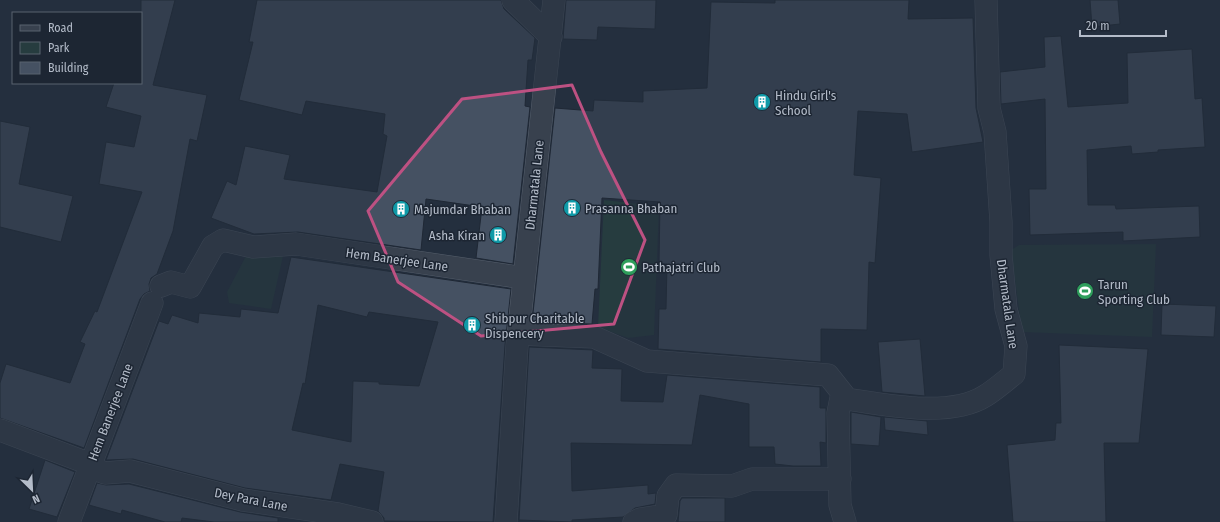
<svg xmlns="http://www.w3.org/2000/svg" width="1220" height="522" viewBox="0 0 1220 522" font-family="'Fira Sans Condensed',sans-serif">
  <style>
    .green { fill: #263c3f }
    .building { fill: #455162; stroke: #1f2835; fill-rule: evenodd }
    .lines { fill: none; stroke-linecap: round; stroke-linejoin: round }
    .street-casing { stroke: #565f6c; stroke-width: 23 }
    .street { stroke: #38414e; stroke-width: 22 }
    .marked { fill: none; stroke: #bd5182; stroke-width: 3; stroke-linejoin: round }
    .labels { text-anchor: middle; stroke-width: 3; stroke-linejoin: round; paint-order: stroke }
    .poi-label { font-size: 13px; fill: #b4bcc9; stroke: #1d2633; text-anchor: start }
    .street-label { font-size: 13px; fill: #b4bcc9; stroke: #1d2633 }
  </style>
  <rect width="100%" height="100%" fill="#242f3e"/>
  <path class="green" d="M604 200 659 206 654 335 628 338 598 327Z
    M1156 244 1152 337 1022 332 1011 250 1019 245Z
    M246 256H283L271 309 229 303 227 292Z"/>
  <path class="building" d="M141 0H175L153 85 207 95 197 141 190 139 173 231 157 274 151 278 149 284 150 291 144 294 140 299 84 448 0 418V383L6 364 70 383 85 344 80 342 95 311 97 312 142 192 99 184 106 142 134 147 141 116 106 107 114 83H141Z
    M257 0H501L504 9 535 38 532 60H528L525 106 530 107 513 264 476 258 482 207 426 199 421 250 298 232 254 234 211 218 227 181 236 185 245 146 290 155 284 179 377 192 387 136 383 134 385 114 306 101 302 115 239 100 253 42H249Z
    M566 0H656L655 29 598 27 597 40 563 39Z
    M775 0H909L908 19 973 18 976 108 983 142 912 152 907 114 858 111 854 175 881 178 875 263 869 262 867 330 821 329V362L658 349 659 309H666L667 264H659L660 202 602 198 598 289H595L592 324 532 322 555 108 593 111 594 100 643 102V91L707 88 711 2 775 3Z
    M1090 0H1118L1120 24 1092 27Z
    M1061 36 1068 107 1128 103 1127 53 1192 49 1195 99 1202 98 1205 147 1158 150V152L1132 154 1131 146 1087 150 1088 205H1115L1116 209 1199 206 1200 237 1123 241V232L1030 235 1029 189H1046L1045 99 1001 104 1000 72 1045 67 1044 37Z
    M0 121 30 127 19 184 73 196 61 242 0 227Z
    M291 257 511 289 505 345 493 522 384 521V518L378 511 384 472 340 464 331 500 245 488 133 459 106 460 159 321 168 324 172 315 198 323 199 313 240 317 241 309 278 313ZM318 305 367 317 369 312 438 322 419 386 379 384V382L353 381 351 442 292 430 303 383 305 384Z
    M1162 304 1216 306 1214 337 1161 335Z
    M920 339 925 396 882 392 878 342Z
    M1059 345 1148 349 1139 443H1104L1106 522H1013L1007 445 1055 440 1056 423H1061Z
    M529 347 593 350 592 368 622 369 621 401 663 402 667 375 820 387V408H826V443L820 442 821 466H793L775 464 774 447H749V404L700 395 692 445 571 443 572 491 648 485V494L656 493 655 504 635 508 623 517 572 520V522L519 520Z
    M851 412 881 417 879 446 851 444Z
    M884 417 927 421 928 435 885 430Z
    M45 460 75 472 57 517 29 509Z
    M97 483 106 485 129 484 240 512 278 518V522H214L182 518 181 522H165L122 510 121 514 89 505Z
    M682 498H725V522H678L680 501Z"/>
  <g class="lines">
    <g class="street-casing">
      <path id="street" d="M513 0 551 37
        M161 286 171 282 190 287 213 246 223 240 253 247 296 244 524 278
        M518 334 594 337 647 361 828 375 847 399C886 405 950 418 985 396 995 390 1005 381 1014 374L1016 346 1006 309 1001 255V222L995 132 989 108 986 0
        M842 393 838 413 840 505 845 522
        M0 430 90 464
        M89 467 105 473 130 471 243 500 338 514 372 522
        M69 522 152 303
        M506 522 517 346 554 0
        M634 522 640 519 666 515 668 496 676 485 732 486 752 479H840"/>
    </g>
    <use href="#street" class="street"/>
  </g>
  <path d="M0 0H1220V522H0ZM572 85 601 152 645 240 614 324 481 336 398 282 368 211 462 99Z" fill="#242f3e" fill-opacity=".55" fill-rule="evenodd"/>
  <path class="marked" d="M572 85 601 152 645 240 614 324 481 336 398 282 368 211 462 99Z"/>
  <defs>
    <g id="building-disc" transform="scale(0.9)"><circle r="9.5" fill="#0f9aa8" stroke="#1d2633"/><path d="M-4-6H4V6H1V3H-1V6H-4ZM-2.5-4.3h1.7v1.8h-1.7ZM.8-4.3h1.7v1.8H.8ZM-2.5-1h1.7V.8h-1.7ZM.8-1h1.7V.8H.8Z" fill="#fff"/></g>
    <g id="stadium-disc" transform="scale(0.9)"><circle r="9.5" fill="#2e9e5b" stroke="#1d2633"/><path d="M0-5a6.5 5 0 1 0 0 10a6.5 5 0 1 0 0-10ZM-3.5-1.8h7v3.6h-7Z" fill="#fff"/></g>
  </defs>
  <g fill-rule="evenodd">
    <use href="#building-disc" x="762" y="102"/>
    <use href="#building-disc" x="572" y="208"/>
    <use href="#building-disc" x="401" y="209"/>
    <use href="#building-disc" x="498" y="235"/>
    <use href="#stadium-disc" x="629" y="267"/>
    <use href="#stadium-disc" x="1085" y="291"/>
    <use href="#building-disc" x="472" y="325"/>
  </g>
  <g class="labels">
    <g class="poi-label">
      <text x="775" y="100">Hindu Girl's<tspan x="775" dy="15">School</tspan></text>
      <text x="585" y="213">Prasanna Bhaban</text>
      <text x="414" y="214">Majumdar Bhaban</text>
      <text x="485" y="240" text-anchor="end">Asha Kiran</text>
      <text x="642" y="272">Pathajatri Club</text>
      <text x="1098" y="289">Tarun<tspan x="1098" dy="15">Sporting Club</tspan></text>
      <text x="485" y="323">Shibpur Charitable<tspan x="485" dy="15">Dispencery</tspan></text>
    </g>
    <g class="street-label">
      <text transform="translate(534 185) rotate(-84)" y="5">Dharmatala Lane</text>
      <text transform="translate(397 259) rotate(8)" y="5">Hem Banerjee Lane</text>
      <text transform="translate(1008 304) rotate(82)" y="5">Dharmatala Lane</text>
      <text transform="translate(110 412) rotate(-69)" y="5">Hem Banerjee Lane</text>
      <text transform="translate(251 499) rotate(11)" y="5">Dey Para Lane</text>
    </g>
  </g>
  <rect x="12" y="12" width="130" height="72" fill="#1d2633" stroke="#59626f"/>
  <rect x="20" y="25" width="20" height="6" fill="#38414e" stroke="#59626f"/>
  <text x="48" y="32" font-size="12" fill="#b4bcc9">Road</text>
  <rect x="20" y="42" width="20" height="12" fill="#263c3f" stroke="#59626f"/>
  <text x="48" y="52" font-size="12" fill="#b4bcc9">Park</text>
  <rect x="20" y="62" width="20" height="12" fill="#455162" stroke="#59626f"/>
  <text x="48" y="72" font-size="12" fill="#b4bcc9">Building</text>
  <g transform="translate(32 490) rotate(156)" stroke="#1d2633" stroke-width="3" paint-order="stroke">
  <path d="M0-3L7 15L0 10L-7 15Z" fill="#b4bcc9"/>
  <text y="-6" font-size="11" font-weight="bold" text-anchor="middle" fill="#b4bcc9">N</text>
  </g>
  <path d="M1080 30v6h86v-6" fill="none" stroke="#b4bcc9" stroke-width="2"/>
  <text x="1086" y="30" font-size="12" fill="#b4bcc9" stroke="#1d2633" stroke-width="3" paint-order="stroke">20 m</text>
</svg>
